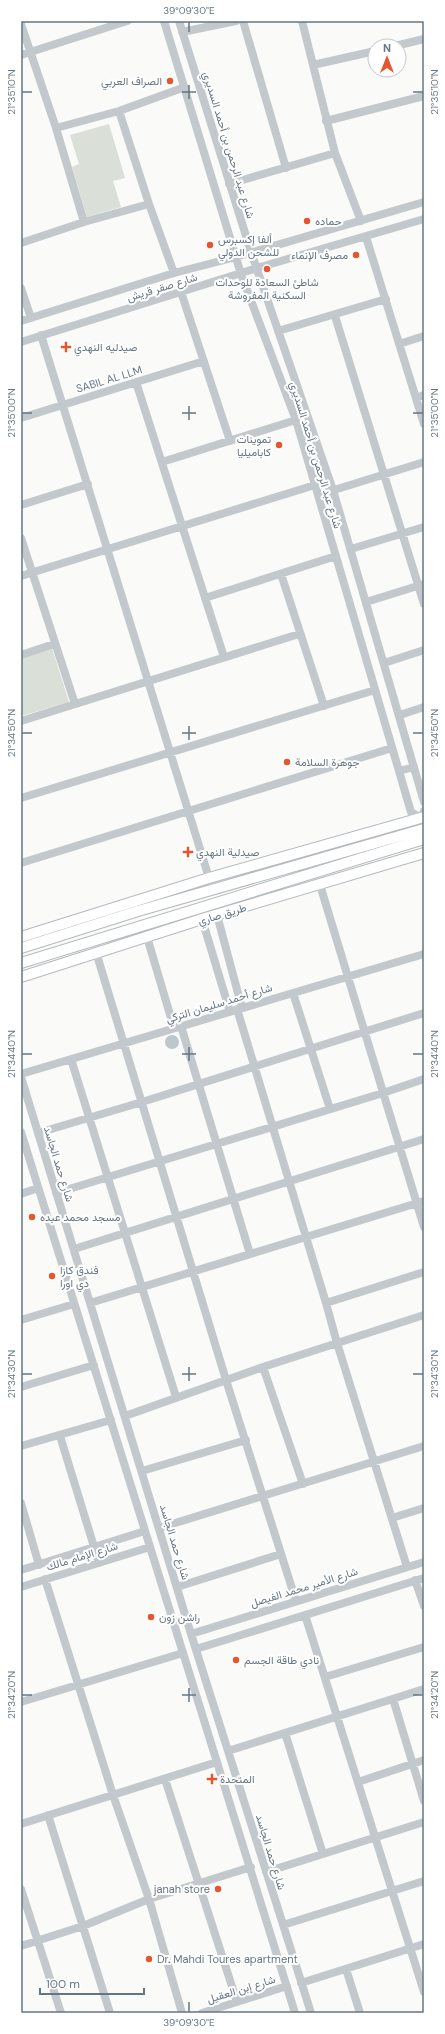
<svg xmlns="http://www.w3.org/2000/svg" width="445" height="2034" viewBox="0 0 445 2034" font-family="'DM Sans',Vazirmatn,sans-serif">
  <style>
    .green { fill: #dadfd7 }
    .water { fill: #bbc7cb }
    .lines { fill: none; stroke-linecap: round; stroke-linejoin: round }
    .major-casing { stroke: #b5babe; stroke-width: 12 }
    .minor { stroke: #c3c8cc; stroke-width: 8 }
    .major { stroke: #fff; stroke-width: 10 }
    .ticks { fill: none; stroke: #657683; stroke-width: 1.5 }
    .poi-dot { fill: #e4572e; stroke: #fff; stroke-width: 1.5 }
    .labels { text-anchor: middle; stroke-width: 4; stroke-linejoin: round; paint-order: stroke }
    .poi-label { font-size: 11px; fill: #657683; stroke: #fff; text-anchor: start }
    .street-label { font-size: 11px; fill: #657683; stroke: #fff }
    .neatline { fill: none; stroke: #657683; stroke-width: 1.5 }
    .ticks-label { font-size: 10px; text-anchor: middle; fill: #657683 }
  </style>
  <rect width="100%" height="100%" fill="#fafaf8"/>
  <path class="green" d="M109 124 125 178 113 181 121 207 87 217 72 167 79 164 70 135Z
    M52 648 69 702 21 716V658Z"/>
  <path class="water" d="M165 1042a7 7 0 1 1 14 0a7 7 0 1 1-14 0Z"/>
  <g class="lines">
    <g class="major-casing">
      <path id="major" d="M21 937 209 878 424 817
        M21 948 138 911 424 829
        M21 963 424 839
        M21 977 202 919 424 853"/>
    </g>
    <path class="minor" d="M164 21 241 274 296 420 411 812 421 818 424 811
      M179 21 251 252 333 490 424 802
      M243 21 286 168
      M302 21 335 153 361 221
      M21 24 56 128 84 222
      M182 32 236 21
      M395 46 424 39
      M21 55 127 21
      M313 65 375 51
      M119 111 149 204 174 273
      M326 121 424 96
      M56 128 119 111 185 87
      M229 184 335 153
      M366 237 424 424
      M21 243 84 222 149 204
      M21 288 31 318
      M181 292 230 441
      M335 316 424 604
      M21 321 174 273 236 257 424 202
      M278 331 386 299
      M41 335 209 878
      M21 342 257 268 424 219
      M399 344 424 336
      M136 382 224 657
      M416 398 424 395
      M21 418 204 361
      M162 462 296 420
      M318 495 424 462
      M21 505 88 484
      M21 538 75 704
      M351 549 424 527
      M281 574 324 706
      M21 576 315 485
      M205 598 336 556
      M366 602 424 584
      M21 655 54 644
      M384 663 424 650
      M400 715 424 707
      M21 721 299 634
      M399 771 414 767
      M21 798 375 690
      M21 863 392 748
      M320 885 424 1227
      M217 915 242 1008
      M202 919 230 1012
      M147 937 174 1028
      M96 952 226 1380 296 1601
      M293 993 330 1109
      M237 1009 326 1303 337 1343 407 1567
      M181 1026 250 1254
      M71 1059 176 1397
      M21 1074 424 954
      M21 1077 191 1634 311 2013
      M21 1132 295 2013
      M38 1133 142 1102 424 1013
      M56 1193 383 1093 424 1079
      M21 1194 38 1188
      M74 1249 424 1139
      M90 1303 424 1201
      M326 1303 424 1272
      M21 1320 74 1304
      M263 1367 303 1484
      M21 1387 94 1365
      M125 1416 263 1367 424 1315
      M60 1436 99 1563
      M21 1446 111 1420
      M142 1471 246 1440
      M21 1503 39 1565
      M392 1518 424 1508
      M159 1528 424 1446
      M21 1570 145 1531
      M45 1579 113 1795 149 1899 182 2013
      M415 1580 424 1606
      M21 1587 150 1547
      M177 1587 281 1554
      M305 1615 424 1992
      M191 1634 424 1562
      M196 1649 424 1578
      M325 1677 424 1647
      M393 1699 424 1801
      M21 1702 183 1653
      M285 1733 323 1854
      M228 1751 424 1689
      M165 1779 237 2002
      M358 1782 424 1760
      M48 1815 110 2013
      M21 1824 217 1762
      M266 1872 424 1822
      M21 1889 61 2013
      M283 1925 424 1881
      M21 1946 83 1926 149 1899 251 1867
      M346 1969 360 2013
      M301 1983 424 1944
      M202 2013 287 1986"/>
    <use href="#major" class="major"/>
  </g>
  <path class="ticks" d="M189 22V32M189 85V99M22 92H32M182 92H196M413 92H423M189 406V420M22 413H32M182 413H196M413 413H423M189 726V740M22 733H32M182 733H196M413 733H423M189 1047V1061M22 1054H32M182 1054H196M413 1054H423M189 1367V1381M22 1374H32M182 1374H196M413 1374H423M189 1688V1702M22 1695H32M182 1695H196M413 1695H423M189 2002V2012"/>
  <g class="poi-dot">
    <circle cx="170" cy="81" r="4"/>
    <circle cx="307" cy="221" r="4"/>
    <circle cx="210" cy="245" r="4"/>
    <circle cx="356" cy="255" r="4"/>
    <circle cx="267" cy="269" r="4"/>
    <path d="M64 341h4v4h4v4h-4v4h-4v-4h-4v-4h4z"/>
    <circle cx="279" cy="445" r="4"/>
    <circle cx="287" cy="762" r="4"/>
    <path d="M186 846h4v4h4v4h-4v4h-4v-4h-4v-4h4z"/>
    <circle cx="32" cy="1217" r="4"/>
    <circle cx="52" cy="1276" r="4"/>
    <circle cx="151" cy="1617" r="4"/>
    <circle cx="236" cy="1660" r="4"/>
    <path d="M210 1773h4v4h4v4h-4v4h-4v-4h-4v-4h4z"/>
    <circle cx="218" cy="1889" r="4"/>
    <circle cx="149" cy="1959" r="4"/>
  </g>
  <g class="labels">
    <g class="poi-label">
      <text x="162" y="85" text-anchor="end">الصراف العربي</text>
      <text x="315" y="225">حماده</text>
      <text x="218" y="243">ألفا إكسبرس<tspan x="218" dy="13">للشحن الدولي</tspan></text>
      <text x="348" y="259" text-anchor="end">مصرف الإنماء</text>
      <text x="267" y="286" text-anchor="middle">شاطئ السعادة للوحدات<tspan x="267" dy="13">السكنية المفروشة</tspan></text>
      <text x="74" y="351">صيدليه النهدي</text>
      <text x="271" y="443" text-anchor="end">تموينات<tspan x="271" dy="13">كاباميليا</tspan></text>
      <text x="295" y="766">جوهرة السلامة</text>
      <text x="196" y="856">صيدلية النهدي</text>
      <text x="40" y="1221">مسجد محمد عبده</text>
      <text x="60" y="1274">فندق كازا<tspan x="60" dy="13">دي اورا</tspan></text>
      <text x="159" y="1621">راشن زون</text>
      <text x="244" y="1664">نادي طاقة الجسم</text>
      <text x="220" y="1783">المتحدة</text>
      <text x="210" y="1893" text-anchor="end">janah store</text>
      <text x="157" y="1963">Dr. Mahdi Toures apartment</text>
    </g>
    <g class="street-label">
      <text transform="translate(229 145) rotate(73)" y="4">شارع عبد الرحمن بن أحمد السديري</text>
      <text transform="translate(162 287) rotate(-17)" y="4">شارع صقر قريش</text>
      <text transform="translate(109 379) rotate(-17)" y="4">SABIL AL LLM</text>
      <text transform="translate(316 455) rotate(73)" y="4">شارع عبد الرحمن بن أحمد السديري</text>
      <text transform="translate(222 914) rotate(-17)" y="4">طريق صاري</text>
      <text transform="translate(219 1003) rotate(-17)" y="4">شارع أحمد سليمان التركي</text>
      <text transform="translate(59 1164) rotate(73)" y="4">شارع حمد الجاسد</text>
      <text transform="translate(175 1542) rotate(73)" y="4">شارع حمد الجاسد</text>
      <text transform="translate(82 1556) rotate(-17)" y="4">شارع الإمام مالك</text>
      <text transform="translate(304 1587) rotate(-17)" y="4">شارع الأمير محمد الفيصل</text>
      <text transform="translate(271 1852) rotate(73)" y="4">شارع حمد الجاسد</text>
      <text transform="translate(241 1989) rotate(-17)" y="4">شارع إبن العقيل</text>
    </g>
  </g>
  <rect width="445" height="2034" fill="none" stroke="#ffffff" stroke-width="44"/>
  <g transform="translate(387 58)"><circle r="19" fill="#ffffff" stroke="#c1c8cd"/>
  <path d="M0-3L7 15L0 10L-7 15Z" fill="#e4572e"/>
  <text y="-6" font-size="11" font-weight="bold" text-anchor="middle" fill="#657683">N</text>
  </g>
  <path d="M40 1988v6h104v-6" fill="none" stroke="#657683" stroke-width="2"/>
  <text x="46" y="1988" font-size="12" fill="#657683" stroke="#ffffff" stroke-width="3" paint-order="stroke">100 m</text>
  <rect x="22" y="22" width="401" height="1990" class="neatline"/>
  <g class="ticks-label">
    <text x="189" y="14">39°09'30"E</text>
    <text transform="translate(11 92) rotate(-90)" y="4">21°35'10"N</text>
    <text transform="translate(434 92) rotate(-90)" y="4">21°35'10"N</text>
    <text transform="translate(11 413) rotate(-90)" y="4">21°35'00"N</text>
    <text transform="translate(434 413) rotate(-90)" y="4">21°35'00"N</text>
    <text transform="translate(11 733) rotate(-90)" y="4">21°34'50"N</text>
    <text transform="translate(434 733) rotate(-90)" y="4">21°34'50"N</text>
    <text transform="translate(11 1054) rotate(-90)" y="4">21°34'40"N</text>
    <text transform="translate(434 1054) rotate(-90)" y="4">21°34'40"N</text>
    <text transform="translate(11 1374) rotate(-90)" y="4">21°34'30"N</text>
    <text transform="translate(434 1374) rotate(-90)" y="4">21°34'30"N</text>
    <text transform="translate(11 1695) rotate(-90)" y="4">21°34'20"N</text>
    <text transform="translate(434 1695) rotate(-90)" y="4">21°34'20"N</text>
    <text x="189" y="2026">39°09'30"E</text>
  </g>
</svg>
